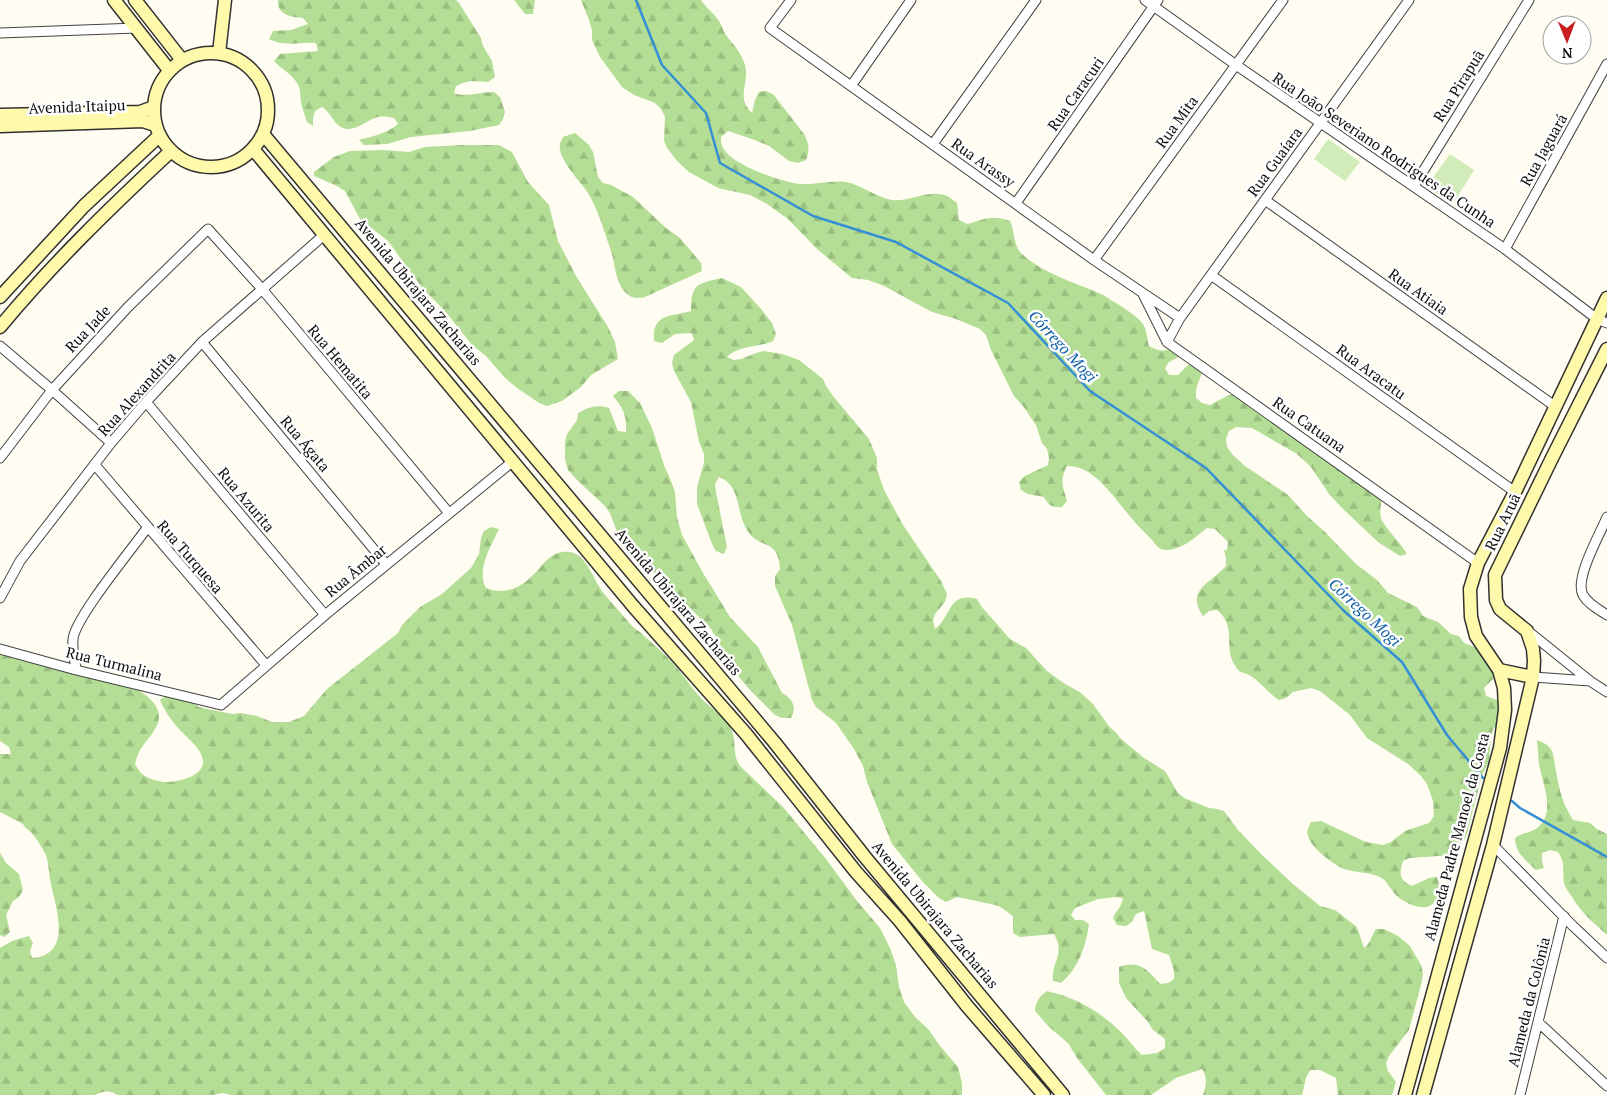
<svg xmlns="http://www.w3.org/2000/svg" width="1607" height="1095" viewBox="0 0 1607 1095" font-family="'PT Serif',serif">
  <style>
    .green { fill: #d1ecb8 }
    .forest { fill: url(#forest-firs) }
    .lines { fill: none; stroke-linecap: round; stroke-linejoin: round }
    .stream { stroke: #358fd5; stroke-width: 2.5 }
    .street-casing { stroke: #424242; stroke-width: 11 }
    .secondary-casing { stroke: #313131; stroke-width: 15 }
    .street { stroke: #fff; stroke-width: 9 }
    .secondary { stroke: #fff9ac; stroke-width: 12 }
    .labels { text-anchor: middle; stroke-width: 5; stroke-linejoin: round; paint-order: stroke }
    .street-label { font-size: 15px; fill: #0f0f0f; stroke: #fff }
    .water-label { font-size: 16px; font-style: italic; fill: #1060a9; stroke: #fff }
  </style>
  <defs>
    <pattern id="forest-firs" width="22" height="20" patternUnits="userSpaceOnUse" patternTransform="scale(1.25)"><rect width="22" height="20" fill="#b4de96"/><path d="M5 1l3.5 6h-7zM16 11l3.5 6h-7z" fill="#9abd80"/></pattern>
  </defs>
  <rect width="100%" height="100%" fill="#fffdf1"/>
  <path class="green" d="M1328 139 1360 162 1345 181 1314 159Z
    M1450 154 1474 170 1453 204 1426 187Z"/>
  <path class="forest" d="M278 0H456L459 3 481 38 483 46 492 61 495 77 488 82 471 81 463 83 456 86 454 93C467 98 481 91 494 92L500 97 505 112 503 119 499 125 470 131 411 137 387 144 364 145 359 140C373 136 386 134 398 124L394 118C388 117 384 116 378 117 366 120 354 134 341 127 333 123 331 112 322 107L315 111 313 118V126L307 122C305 115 302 109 301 102 300 95 301 89 297 83 291 73 281 69 274 61L280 54 318 51 316 43C301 42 283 47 269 39L273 31 291 30 308 24 303 18C291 17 277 15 278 0Z
    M514 0H535L533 14H525Z
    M581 0H701C706 8 714 13 719 21 722 25 723 31 726 35 733 44 742 54 745 65 750 83 735 97 752 113L755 100 759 92 766 91 773 94 804 134C809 143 810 150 806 160L798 163 789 161 769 146 752 139 728 131 721 137C721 141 721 144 723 148 732 165 781 182 800 184 815 185 831 180 846 182 862 185 875 197 892 200 909 202 927 190 944 195 949 196 953 200 957 203L959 220 967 224C984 220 991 214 1010 221 1015 231 1013 244 1021 253 1040 272 1075 283 1099 293 1105 295 1110 300 1116 303 1125 309 1136 315 1143 324 1147 331 1147 339 1149 346 1157 350 1163 353 1171 348L1181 356 1169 362 1165 368 1169 375H1178L1190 363 1203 368C1201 381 1195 383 1196 398L1202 403 1210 405 1227 396 1233 394 1265 418 1279 423 1381 498C1382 504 1379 512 1381 518 1384 527 1401 543 1407 554L1400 556 1378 542 1342 508 1329 494 1311 467 1297 454 1252 428 1236 427 1229 431 1226 439 1227 447 1233 455 1245 466 1288 495 1306 515 1325 532 1356 564 1377 580 1388 593 1417 607 1423 616 1438 622 1451 634 1459 636 1464 643 1479 649 1494 669 1495 677 1484 688 1486 696 1500 701 1498 724 1493 729 1491 737 1489 761 1482 775 1466 837 1458 850 1452 855 1410 858 1403 861C1399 874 1399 880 1412 886L1429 878 1437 877C1442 890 1438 909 1421 907 1411 906 1400 900 1394 893 1390 888 1387 882 1382 878 1371 872 1356 873 1344 869 1334 865 1311 848 1308 836 1306 831 1309 826 1311 822L1321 821 1366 842 1383 845 1391 842 1405 831 1429 823 1434 816 1433 801 1427 784 1421 776 1408 764 1367 738 1350 715 1320 691 1311 688 1293 692 1286 698 1279 700C1268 693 1260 681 1249 675 1243 672 1239 673 1236 667 1222 648 1238 627 1217 610L1209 611 1203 616C1185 590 1211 583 1226 566V558L1224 550H1227L1228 542 1215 529 1207 528C1195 537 1184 549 1167 550 1159 550 1156 545 1152 540 1144 532 1135 523 1128 514 1113 496 1093 465 1067 466 1059 481 1063 486 1067 501L1062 507C1052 508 1048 505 1044 497L1028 494 1021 490 1019 482 1025 476 1048 465 1049 458 1047 449 1042 443 1036 425 1023 406 1014 396 991 350 986 335 980 329 956 319 932 312 884 286 868 280 852 278 817 249 788 219 767 204 750 195 718 188 689 172 677 161 667 148 664 141 665 117 661 109 655 103 634 95 622 87 600 57 592 40V30L589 20Z
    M575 133 589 145 593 152 598 177 603 183 611 185 633 197 666 228 680 238 701 263 702 271 645 297C640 298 635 299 630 296 615 287 616 266 611 251 604 231 598 208 586 190 579 180 557 158 560 144 560 142 562 140 563 137Z
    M463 145H499L512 152 528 182 549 205 558 241 576 276 608 327 615 342 618 359 591 375 581 387 562 401 547 406 539 403 517 388 505 378 486 356 472 345 445 311 423 289 388 241 360 219 345 191 337 186 314 176V172L334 157 350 151 383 150 409 152 425 147Z
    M722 278 741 287 762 310 772 323 776 334 773 341C758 348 739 345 727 357L734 360 741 359 756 353 764 351 782 354 799 360 823 379 826 386 833 396 869 439 877 458V469L884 490 903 525 941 581 947 594 945 602 935 614 933 621 935 629C952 616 948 591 977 599L981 606 1010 639 1026 648 1047 671 1062 682 1081 693 1093 704 1108 725 1118 735 1120 738 1144 758 1165 771 1178 793 1184 798 1209 808 1217 809 1224 811 1238 830 1262 855 1293 884 1320 906 1335 910 1357 927 1364 948C1371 943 1371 936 1376 929H1384L1398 936 1410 946 1421 965 1423 973 1422 981 1409 1030 1389 1056 1386 1063 1388 1071 1396 1082 1392 1095H1338L1336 1078 1320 1070H1310L1306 1078 1302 1095H1203C1206 1085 1208 1078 1202 1069L1176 1078 1151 1095H1106L1077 1058 1068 1043 1049 1027 1035 1011C1036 1001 1039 997 1047 991 1077 998 1099 1011 1121 1032 1128 1039 1134 1048 1142 1055L1157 1053 1165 1048V1039L1152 1029 1148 1022 1126 998 1119 983V967C1139 960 1147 969 1160 984L1168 983 1174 979V971L1169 955 1152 949 1144 911 1136 914 1132 922 1126 926 1117 925 1113 918C1116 910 1122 907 1123 898L1115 897 1098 899 1075 908 1071 915 1075 920H1083L1089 924C1086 946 1078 969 1061 983L1053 981C1051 960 1066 956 1054 934L1020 937 1013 933V916L999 906 972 900 957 897 946 902 939 898 922 881 892 844 867 782 863 766 854 749 836 723 816 707 812 700 792 625 775 586V576L780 569C778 537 760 551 747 530 735 511 742 486 719 477L715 484 716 492 727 547 724 554 716 551 712 544 697 504V487L704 463V454L699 442 691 402 674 371 672 363 674 355 694 340 692 333 675 334 662 343 654 341C652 313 670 317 691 311 691 283 697 284 722 278Z
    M619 391H628L640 403 652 428 665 468 669 476 675 492 677 517 682 535 703 573 730 617 758 647 782 693C793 699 797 707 791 718H782L775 715 750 690 739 677 711 629 670 588 638 558 618 534 610 513 605 506 578 481 568 470 565 459V442L567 434 577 420 578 413C588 407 598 404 609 408L618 431 626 432C627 415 623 408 613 396Z
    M491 527 499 529C491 546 476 570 486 588 506 596 522 587 536 572 546 561 553 550 570 552 587 554 595 584 605 595 614 605 623 616 632 626 636 630 641 632 644 636 654 644 663 653 672 662 682 673 690 686 700 697 708 706 719 712 726 721 740 738 730 751 740 766L783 807 826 859 857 901 880 928 890 948 896 965 899 987 904 1002 915 1017 929 1030 940 1046 958 1067 962 1083V1095H231L223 1093 212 1095H117C109 1090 104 1091 95 1095H0V948L12 941 29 936 33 943 30 951 32 958C72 955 57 911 51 885 49 875 49 865 46 855 42 847 36 838 31 832 27 829 25 828 23 824L0 812V754H11L9 747 0 741V654C33 661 64 672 96 680 109 683 124 683 136 689 147 695 159 704 159 717 159 729 146 740 140 750 138 754 136 759 135 764 138 769 140 773 145 776 149 779 158 781 163 782 175 783 205 777 203 760 201 748 189 740 182 732 173 723 165 712 160 700L167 695 183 697 199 707 207 709 233 714 240 713 257 716 272 722H289L304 716 327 689 398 633 402 625 420 607 442 594 471 568 479 554 481 538 484 531Z
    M1537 740C1542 742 1547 744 1550 748 1555 755 1554 764 1556 771 1559 789 1563 805 1573 820L1590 823 1597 829 1607 834V935C1593 922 1582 914 1572 897 1569 892 1565 888 1564 883 1562 870 1566 864 1558 852L1550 850 1542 853V861L1544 868 1536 870C1526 861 1515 852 1515 838 1523 832 1531 833 1537 828 1557 814 1542 782 1539 764 1538 756 1538 748 1537 740Z
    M0 853 6 863 19 874 23 890 19 897 13 901 6 915 10 932 4 937 0 935Z"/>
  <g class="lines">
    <path class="stream" d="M636 0 662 65 706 113 720 163 813 216 896 242 1008 303 1090 391 1206 468 1344 611 1402 662 1447 735 1483 778
      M1512 801 1520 808 1607 857"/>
    <g class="street-casing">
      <path id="street" d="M791 0 770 28 1094 260 1180 318
        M1145 0 1236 65 1505 249 1597 319 1607 323
        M0 33 137 28
        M851 86 911 0
        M933 144 1036 0
        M1414 186 1529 0
        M1265 200 1556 407
        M1016 203 1158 0
        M1505 249 1607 64
        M1094 260 1283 0
        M1211 275 1515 492
        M1143 294 1167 342 1478 563
        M202 342 386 564
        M1167 342 1180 318 1409 0
        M0 346 52 390 111 443
        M146 402 325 615
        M0 458 52 390 128 307 208 229 262 289 449 513
        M95 465 266 665
        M1607 517C1600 534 1574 579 1583 595 1588 604 1598 609 1607 615
        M0 598 20 561 111 443 146 402 202 342 324 235
        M1528 631 1590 681
        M0 649 76 670 221 705 325 615 512 462
        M76 670C75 660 72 649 73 639 75 618 132 549 147 528
        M1533 677 1590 681 1607 692
        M1493 845 1573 926 1607 958
        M1538 1022 1607 1086
        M1520 1095 1564 916"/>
    </g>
    <g class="secondary-casing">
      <path id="secondary" d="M114 0 169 70
        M135 0 182 60
        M154 110a57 57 0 1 1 114 0a57 57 0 1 1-114 0Z
        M219 53 225 0
        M0 115 140 112 154 107
        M0 126 143 121 155 125
        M263 134 775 743 865 857 1063 1095
        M253 149 633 606 746 734 856 872 900 921 967 1006 1044 1095
        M0 297 84 206 160 135
        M0 327C52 264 111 207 171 151
        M1499 670 1533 677
        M1405 1095 1500 748 1505 710 1504 688 1499 670 1476 636 1471 617 1470 589 1478 563 1515 492 1607 298
        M1423 1095 1493 845 1533 677 1534 661 1533 649 1527 631 1500 609 1496 600 1495 575 1552 458 1607 349"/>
    </g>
    <use href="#street" class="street"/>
    <use href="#secondary" class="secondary"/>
  </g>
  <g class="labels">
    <g class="street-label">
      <text transform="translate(1459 86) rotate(-58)" y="5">Rua Pirapuã</text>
      <text transform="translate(1076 94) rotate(-55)" y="5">Rua Caracuri</text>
      <text transform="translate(77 107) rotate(-2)" y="5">Avenida Itaipu</text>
      <text transform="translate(1177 122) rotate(-54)" y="5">Rua Mita</text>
      <text transform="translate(1384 150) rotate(34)" y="5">Rua João Severiano Rodrigues da Cunha</text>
      <text transform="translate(1544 150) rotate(-61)" y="5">Rua Jaguará</text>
      <text transform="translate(1275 162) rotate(-54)" y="5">Rua Guaíara</text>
      <text transform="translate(983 163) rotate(35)" y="5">Rua Arassy</text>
      <text transform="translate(418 292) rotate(50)" y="5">Avenida Ubirajara Zacharias</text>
      <text transform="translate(1418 292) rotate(35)" y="5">Rua Atiaia</text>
      <text transform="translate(88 329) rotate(-47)" y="5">Rua Jade</text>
      <text transform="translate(340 362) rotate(50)" y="5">Rua Hematita</text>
      <text transform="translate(1371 372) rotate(36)" y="5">Rua Aracatu</text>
      <text transform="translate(137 394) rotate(-48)" y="5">Rua Alexandrita</text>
      <text transform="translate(1309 425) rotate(35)" y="5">Rua Catuana</text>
      <text transform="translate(305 444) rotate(50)" y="5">Rua Ágata</text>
      <text transform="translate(246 500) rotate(50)" y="5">Rua Azurita</text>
      <text transform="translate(1503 522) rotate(-64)" y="5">Rua Aruã</text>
      <text transform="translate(190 557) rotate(49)" y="5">Rua Turquesa</text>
      <text transform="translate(356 571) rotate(-39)" y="5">Rua Âmbar</text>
      <text transform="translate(678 602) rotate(50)" y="5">Avenida Ubirajara Zacharias</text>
      <text transform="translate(114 664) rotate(14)" y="5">Rua Turmalina</text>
      <text transform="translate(1457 837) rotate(-75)" y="5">Alameda Padre Manoel da Costa</text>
      <text transform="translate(935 915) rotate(50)" y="5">Avenida Ubirajara Zacharias</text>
      <text transform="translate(1529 1002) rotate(-76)" y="5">Alameda da Colônia</text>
    </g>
    <g class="water-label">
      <text transform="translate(1063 346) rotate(47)" y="6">Córrego Mogi</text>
      <text transform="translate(1365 612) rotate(43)" y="6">Córrego Mogi</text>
    </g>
  </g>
  <g transform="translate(1567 40) rotate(179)"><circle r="24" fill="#ffffff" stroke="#9f9f9f"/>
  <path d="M0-4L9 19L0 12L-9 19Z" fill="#c81e20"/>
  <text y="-8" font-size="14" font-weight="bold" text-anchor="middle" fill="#0f0f0f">N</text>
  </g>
</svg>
